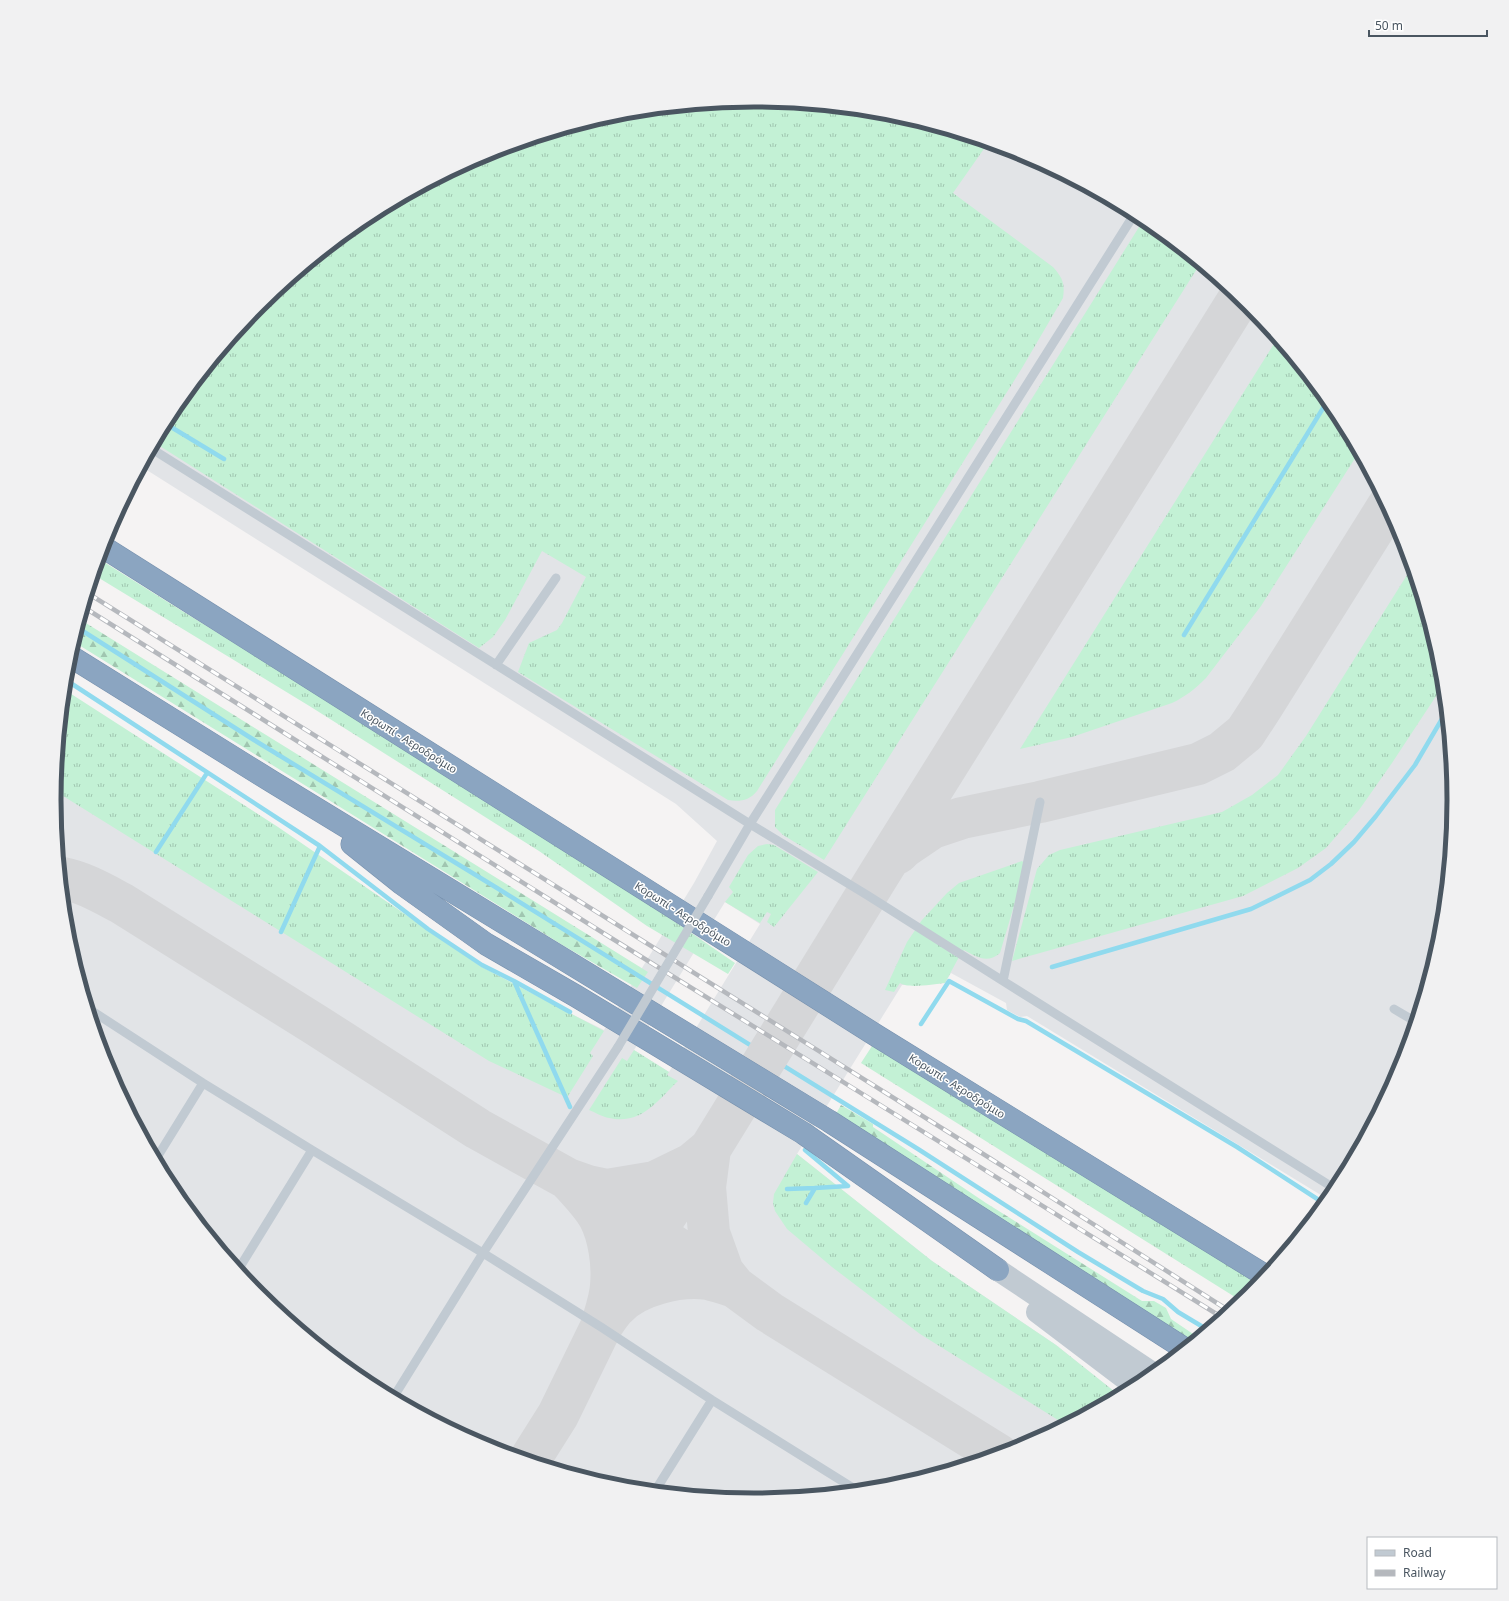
<svg xmlns="http://www.w3.org/2000/svg" width="1509" height="1601" viewBox="0 0 1509 1601" font-family="'Noto Sans',sans-serif">
  <style>
    .airport { fill: #e2e4e7; fill-rule: evenodd }
    .grass { fill: url(#grass-tufts) }
    .forest { fill: url(#forest-firs) }
    .lines { fill: none; stroke-linecap: round; stroke-linejoin: round }
    .stream { stroke: #90daee; stroke-width: 4.5 }
    .taxiway { stroke: #d5d6d8; stroke-width: 42 }
    .motorway-casing { stroke: #7690ad; stroke-width: 23 }
    .service { stroke: #c1cad2; stroke-width: 9 }
    .tertiary { stroke: #c1cad2; stroke-width: 22 }
    .motorway { stroke: #8ba5c1; stroke-width: 22 }
    .rail-casing { stroke: #b5b8bd; stroke-width: 4.5 }
    .rail { stroke: #fff; stroke-width: 3; stroke-dasharray: 9; stroke-linecap: butt }
    .service-bridge { stroke: #c1cad2; stroke-width: 9 }
    .labels { text-anchor: middle; stroke-width: 3; stroke-linejoin: round; paint-order: stroke }
    .street-label { font-size: 11px; fill: #4a5661; stroke: #fff }
    .rim { fill: none; stroke: #4a5661; stroke-width: 5 }
  </style>
  <defs>
    <pattern id="grass-tufts" width="24" height="20" patternUnits="userSpaceOnUse"><rect width="24" height="20" fill="#c3f1d5"/><path d="M3 7l-1-3M5 7V3M7 7l1-3M15 17l-1-3M17 17v-4M19 17l1-3" fill="none" stroke="#a0c6b0"/></pattern>
    <pattern id="forest-firs" width="22" height="20" patternUnits="userSpaceOnUse"><rect width="22" height="20" fill="#c3f1d5"/><path d="M5 1l3.5 6h-7zM16 11l3.5 6h-7z" fill="#a0c6b0"/></pattern>
  </defs>
  <rect width="100%" height="100%" fill="#f5f3f3"/>
  <path class="airport" d="M755 100 891 114 1023 153 1144 218 1250 305 1337 412 1402 533 1442 664 1455 801 1441 937 1402 1069 1337 1190 1329 1200 1027 1016 1020 1017 1007 1010 1006 1003 951 973 945 983 918 985H902L797 1154 932 1261 1056 1345 1120 1396 1022 1448 891 1488 754 1501 618 1487 486 1448 365 1383 259 1296 172 1189 107 1068 67 937 54 800 61 727 321 891 604 1030 694 883 717 841 676 804 142 467 172 411 259 305 366 218 487 153 618 113ZM725 902 760 924 669 1072 634 1050Z"/>
  <path class="grass" d="M755 100 891 114 988 143 953 193 1053 267C1063 278 1065 284 1063 298L1022 368 757 791C749 801 739 802 728 800L518 672 529 643 557 630 562 623 586 577 542 551 505 620 493 637 479 648 155 443 172 411 259 305 366 218 487 153 618 113Z
    M1144 219 1200 264 824 860 783 835 775 827V810Z
    M1277 339 1337 412 1359 452 1261 606 1206 678C1195 689 1185 697 1172 703L1072 737 1020 749Z
    M99 559C312 693 529 819 735 963L728 974 647 926 539 851 311 707 94 575Z
    M1412 567 1442 664 1444 684 1392 763 1359 810 1326 848 1298 868 1243 896 1012 961 1037 869 1049 855 1060 850 1222 812 1252 795 1278 775 1306 736Z
    M65 690 278 827 482 967 604 1031 590 1053 593 1056 568 1096H564L489 1061 55 791Z
    M767 844 774 845 818 872 774 927 767 922 771 914 767 912 760 923 725 902 733 892 729 887 748 855 758 846Z
    M1022 861 1026 865 1000 953C987 964 977 957 964 950L959 957 945 983C934 984 908 989 900 983L894 992 885 990 907 942 922 920 947 893 959 883Z
    M872 1046 1103 1184 1260 1283 1250 1296 1243 1302 861 1063Z
    M634 1050 669 1072 667 1075 678 1081C657 1101 642 1125 609 1118 602 1117 595 1112 589 1110L622 1058 627 1061Z
    M797 1154 932 1261 1056 1345 1120 1396 1066 1425 920 1334 832 1267 787 1229 775 1211 773 1203 774 1194Z"/>
  <path class="forest" d="M81 620 648 972 637 988 564 946 74 642Z
    M841 1105 873 1124V1127L986 1203 1142 1301H1154L1166 1308 1171 1319 1199 1338 1192 1343 836 1114Z"/>
  <g class="lines">
    <path class="stream" d="M166 424 224 459
      M78 628 254 740 497 888 918 1149 1078 1252 1143 1291 1163 1299 1178 1312 1208 1330
      M1184 635 1328 400
      M66 680 320 846 428 929 482 965 514 981
      M156 852 207 773
      M281 932 320 846
      M1052 967 1251 909 1310 880 1331 864 1354 842 1376 816 1415 765 1446 712
      M570 1012 514 981 570 1107
      M921 1024 949 981 1018 1019 1026 1021 1237 1147 1325 1204
      M805 1150 848 1186 815 1188
      M787 1189 815 1188 806 1203"/>
    <path class="taxiway" d="M898 853 904 847 932 828 962 818 1040 802 1198 764 1222 752 1245 733 1262 707 1388 506
      M62 878C83 882 102 893 121 903L316 1025 478 1129 568 1179 654 1233 735 1287 769 1312 999 1455
      M710 1149 705 1187 709 1233 723 1272 735 1287C726 1284 717 1281 708 1279 680 1275 636 1285 616 1307 610 1313 606 1320 601 1327 605 1313 610 1300 611 1286 613 1264 609 1236 599 1217 591 1203 579 1191 568 1179L588 1186 607 1190 655 1182 692 1164Z
      M529 1461 558 1415 601 1327 654 1233 710 1149 878 876 1240 297"/>
    <g class="motorway-casing">
      <path id="motorway" d="M103 547 877 1036 1266 1276
        M70 656 271 781 829 1121 1185 1349
        M352 844 402 884 486 944 576 996 803 1133 998 1270"/>
    </g>
    <path class="service" d="M152 449 750 824 867 895 1003 981 1040 802
      M496 665 556 578
      M708 896 750 824 1135 213
      M1003 981 1337 1190
      M89 1009 203 1083 312 1150 483 1253 601 1327 712 1400 858 1491
      M1394 1009 1416 1022
      M156 1159 203 1083
      M238 1270 312 1150
      M393 1398 483 1253 618 1047
      M655 1491 712 1400"/>
    <path class="tertiary" d="M998 1270 1154 1374
      M1037 1312 1136 1387"/>
    <use href="#motorway" class="motorway"/>
    <g class="rail-casing">
      <path id="rail" d="M89 594 988 1157 1231 1312
        M85 608 608 936 1223 1318"/>
    </g>
    <use href="#rail" class="rail"/>
    <path class="service-bridge" d="M618 1047 708 896"/>
  </g>
  <g class="labels">
    <g class="street-label">
      <text transform="translate(409 741) rotate(32)" y="4">Κορωπί - Αεροδρόμιο</text>
      <text transform="translate(683 914) rotate(32)" y="4">Κορωπί - Αεροδρόμιο</text>
      <text transform="translate(957 1086) rotate(32)" y="4">Κορωπί - Αεροδρόμιο</text>
    </g>
  </g>
  <path d="M0 0H1509V1601H0ZM61 800a693 693 0 1 1 1386 0a693 693 0 1 1-1386 0Z" fill="#f1f1f2" fill-rule="evenodd"/>
  <path class="rim" d="M61 800a693 693 0 1 1 1386 0a693 693 0 1 1-1386 0Z"/>
  <rect x="1367" y="1537" width="130" height="52" fill="#ffffff" stroke="#b7bbc0"/>
  <rect x="1375" y="1550" width="20" height="6" fill="#c1cad2" stroke="#b7bbc0"/>
  <text x="1403" y="1557" font-size="12" fill="#4a5661">Road</text>
  <rect x="1375" y="1570" width="20" height="6" fill="#b5b8bd" stroke="#b7bbc0"/>
  <text x="1403" y="1577" font-size="12" fill="#4a5661">Railway</text>
  <path d="M1369 30v6h118v-6" fill="none" stroke="#4a5661" stroke-width="2"/>
  <text x="1375" y="30" font-size="12" fill="#4a5661" stroke="#ffffff" stroke-width="3" paint-order="stroke">50 m</text>
</svg>
